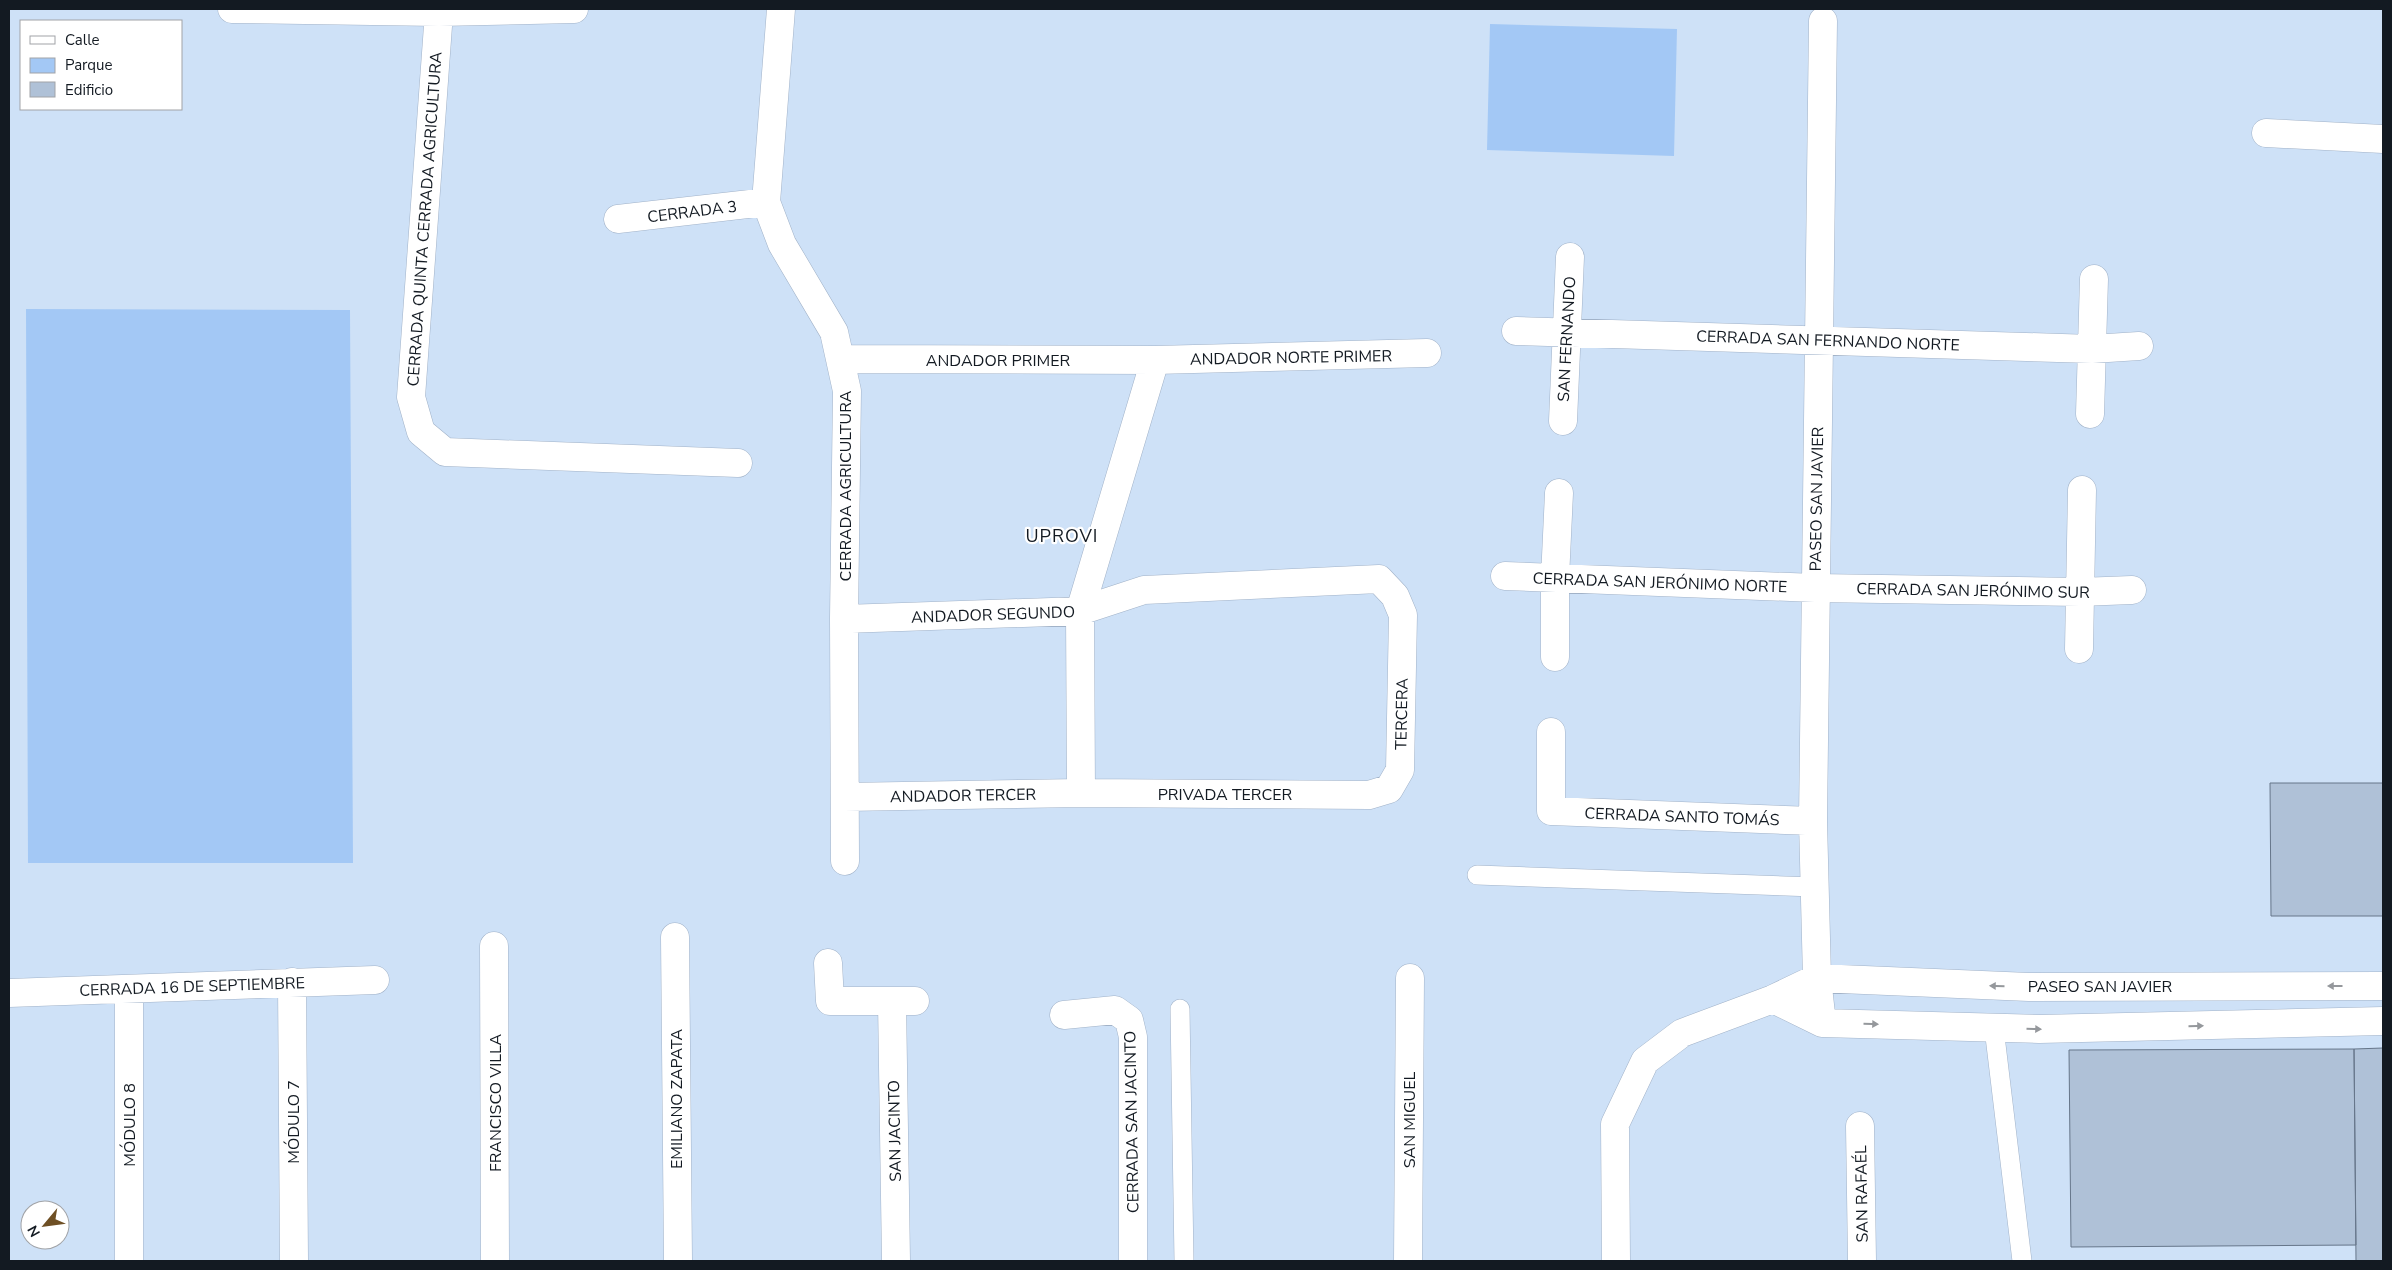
<svg xmlns="http://www.w3.org/2000/svg" width="2392" height="1270" viewBox="0 0 2392 1270" font-family="'Nunito Sans',sans-serif">
  <style>
    .green { fill: #a3c8f5 }
    .building { fill: #afc1d7; stroke: #66768a }
    .lines { fill: none; stroke-linecap: round; stroke-linejoin: round }
    .lane-casing { stroke: #a1b2c8; stroke-width: 20 }
    .street-casing { stroke: #a1b2c8; stroke-width: 29 }
    .lane { stroke: #fff; stroke-width: 19 }
    .street { stroke: #fff; stroke-width: 28 }
    .oneway { fill: #95989c }
    .labels { text-anchor: middle; stroke-width: 4.5; stroke-linejoin: round; paint-order: stroke }
    .street-label { font-size: 16px; fill: #131a22; stroke: #fff }
    .neighbourhood-label { font-size: 18px; letter-spacing: 1px; fill: #131a22; stroke: #fff }
  </style>
  <rect width="100%" height="100%" fill="#cee1f7"/>
  <path class="green" d="M1490 24 1677 29 1674 156 1487 150Z
    M26 309 350 310 353 863H28Z"/>
  <path class="building" d="M2270 783H2383V916H2271Z
    M2383 1048V1261H2356L2354 1049Z
    M2354 1049 2356 1245 2071 1247 2069 1050Z"/>
  <g class="lines">
    <g class="lane-casing">
      <path id="lane" d="M1477 875 1815 887
        M1180 1009 1184 1261
        M1994 1028 2022 1261"/>
    </g>
    <g class="street-casing">
      <path id="street" d="M232 9 439 12 574 9
        M781 9 766 202 782 244 834 332 847 391 844 619 845 861
        M439 12 411 397 421 432 445 452 738 463
        M2266 133 2383 139
        M618 219 766 202
        M1516 331 2092 349 2139 346
        M840 359 1155 360 1427 353
        M2090 414 2094 279
        M1563 421 1570 257
        M1505 576 1815 588 2080 592 2132 590
        M844 619 1080 611 1144 590 1379 579 1395 596 1403 615 1400 770 1389 789 1369 795 1081 793 845 797
        M2079 649 2082 490
        M1555 657V578L1559 493
        M1551 732V811L1813 821
        M1081 793 1080 611 1155 360
        M675 937 678 1261
        M494 946 495 1261
        M828 963 830 1001H915
        M292 982 294 1261
        M129 990V1261
        M9 993 375 980
        M1773 999 1822 1023 2039 1029 2383 1021
        M892 1001 896 1261
        M1064 1015 1115 1010 1129 1020 1133 1037V1261
        M1822 1023 1817 978 1813 821 1823 21
        M1860 1126 1862 1261
        M1408 1261 1410 978
        M1616 1261 1615 1124 1645 1061 1682 1033 1773 999 1817 978 2029 987 2383 986"/>
    </g>
    <use href="#lane" class="lane"/>
    <use href="#street" class="street"/>
  </g>
  <defs><path id="oneway-solid" d="M-6-.8H1V-3.2L6.5 0L1 3.2V.8H-6Z" transform="scale(1.25)"/></defs>
  <g class="oneway">
    <use href="#oneway-solid" transform="translate(1997 986) rotate(-179)"/>
    <use href="#oneway-solid" transform="translate(2335 986) rotate(-180)"/>
    <use href="#oneway-solid" transform="translate(1871 1024) rotate(2)"/>
    <use href="#oneway-solid" transform="translate(2196 1026) rotate(-1)"/>
    <use href="#oneway-solid" transform="translate(2034 1029) rotate(2)"/>
  </g>
  <g class="labels">
    <g class="street-label">
      <text transform="translate(692 211) rotate(-7)" y="6">CERRADA 3</text>
      <text transform="translate(424 219) rotate(-86)" y="6">CERRADA QUINTA CERRADA AGRICULTURA</text>
      <text transform="translate(1566 339) rotate(-87)" y="6">SAN FERNANDO</text>
      <text transform="translate(1828 340) rotate(2)" y="6">CERRADA SAN FERNANDO NORTE</text>
      <text transform="translate(1291 357) rotate(-1)" y="6">ANDADOR NORTE PRIMER</text>
      <text x="998" y="366">ANDADOR PRIMER</text>
      <text transform="translate(845 486) rotate(-90)" y="6">CERRADA AGRICULTURA</text>
      <text transform="translate(1816 499) rotate(-89)" y="6">PASEO SAN JAVIER</text>
      <text transform="translate(1660 582) rotate(2)" y="6">CERRADA SAN JERÓNIMO NORTE</text>
      <text transform="translate(1973 590) rotate(1)" y="6">CERRADA SAN JERÓNIMO SUR</text>
      <text transform="translate(993 614) rotate(-2)" y="6">ANDADOR SEGUNDO</text>
      <text transform="translate(1401 714) rotate(-89)" y="6">TERCERA</text>
      <text x="1225" y="800">PRIVADA TERCER</text>
      <text transform="translate(963 795) rotate(-1)" y="6">ANDADOR TERCER</text>
      <text transform="translate(1682 816) rotate(2)" y="6">CERRADA SANTO TOMÁS</text>
      <text transform="translate(192 986) rotate(-2)" y="6">CERRADA 16 DE SEPTIEMBRE</text>
      <text x="2100" y="992">PASEO SAN JAVIER</text>
      <text transform="translate(676 1099) rotate(-90)" y="6">EMILIANO ZAPATA</text>
      <text transform="translate(495 1103) rotate(-90)" y="6">FRANCISCO VILLA</text>
      <text transform="translate(1409 1120) rotate(-90)" y="6">SAN MIGUEL</text>
      <text transform="translate(293 1122) rotate(-90)" y="6">MÓDULO 7</text>
      <text transform="translate(1131 1122) rotate(-91)" y="6">CERRADA SAN JACINTO</text>
      <text transform="translate(129 1125) rotate(-90)" y="6">MÓDULO 8</text>
      <text transform="translate(894 1131) rotate(-91)" y="6">SAN JACINTO</text>
      <text transform="translate(1861 1194) rotate(-91)" y="6">SAN RAFAÉL</text>
    </g>
    <g class="neighbourhood-label">
      <text x="1062" y="542">UPROVI</text>
    </g>
  </g>
  <rect width="2392" height="1270" fill="none" stroke="#131a22" stroke-width="20"/>
  <rect x="20" y="20" width="162" height="90" fill="#ffffff" stroke="#a1a3a7"/>
  <rect x="30" y="36" width="25" height="8" fill="#ffffff" stroke="#a1a3a7"/>
  <text x="65" y="45" font-size="15" fill="#131a22">Calle</text>
  <rect x="30" y="58" width="25" height="15" fill="#a3c8f5" stroke="#a1a3a7"/>
  <text x="65" y="70" font-size="15" fill="#131a22">Parque</text>
  <rect x="30" y="82" width="25" height="15" fill="#afc1d7" stroke="#a1a3a7"/>
  <text x="65" y="95" font-size="15" fill="#131a22">Edificio</text>
  <g transform="translate(45 1225) rotate(241)"><circle r="24" fill="#ffffff" stroke="#a1a3a7"/>
  <path d="M0-4L9 19L0 12L-9 19Z" fill="#6e4f24"/>
  <text y="-8" font-size="14" font-weight="bold" text-anchor="middle" fill="#131a22">N</text>
  </g>
</svg>
